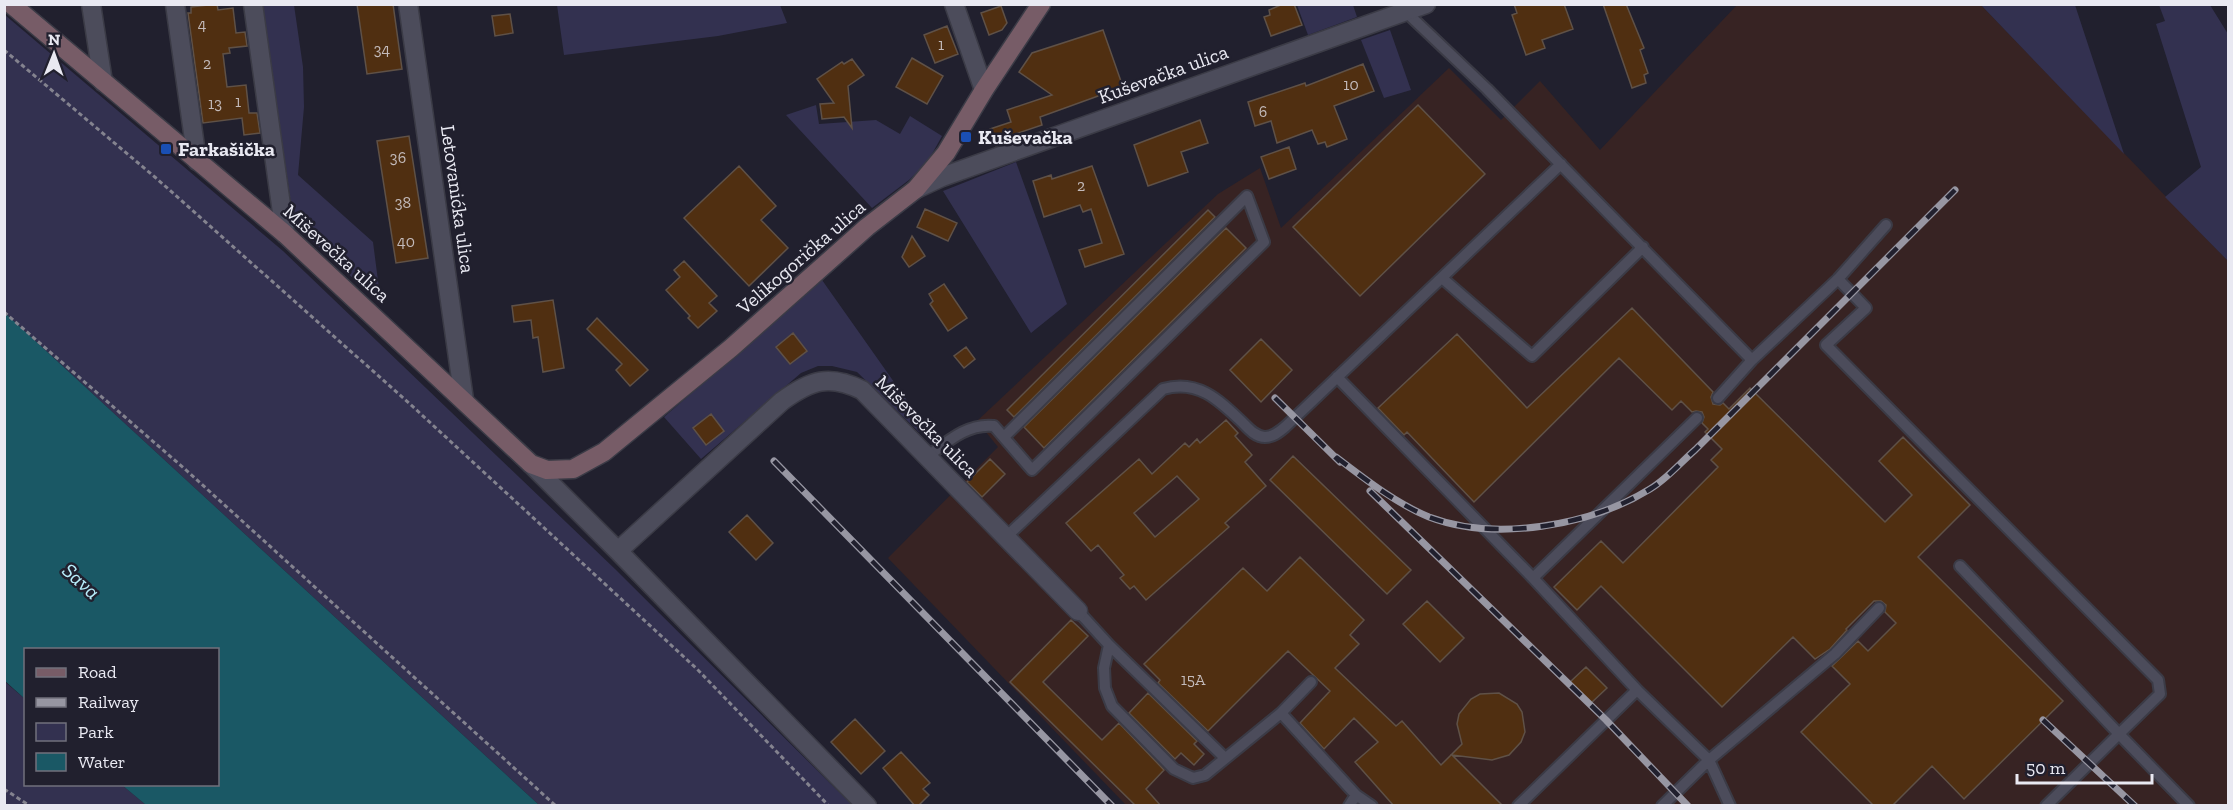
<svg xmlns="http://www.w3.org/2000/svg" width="2233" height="810" viewBox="0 0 2233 810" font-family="'Zilla Slab',serif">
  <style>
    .industrial { fill: #372323 }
    .green { fill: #333150 }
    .water { fill: #1a5865 }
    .building { fill: #502f11; stroke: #5f5147; stroke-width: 1.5; fill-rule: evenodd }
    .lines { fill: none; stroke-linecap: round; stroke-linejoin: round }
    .lane-casing { stroke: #3b3b46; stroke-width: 14 }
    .street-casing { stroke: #3b3b46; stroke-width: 21 }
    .secondary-casing { stroke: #3b3b46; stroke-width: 21 }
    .path { stroke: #84838f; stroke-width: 3; stroke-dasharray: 4.5 3; stroke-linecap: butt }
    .lane { stroke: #4c4c5b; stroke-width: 10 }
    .street { stroke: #4c4c5b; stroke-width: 18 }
    .secondary { stroke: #775c67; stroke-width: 18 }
    .rail-casing { stroke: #9796a2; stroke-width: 7 }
    .rail { stroke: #21202e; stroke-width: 4.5; stroke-dasharray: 14; stroke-linecap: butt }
    .transit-dot { fill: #1a4fb4; stroke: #21202e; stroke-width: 2 }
    .labels { text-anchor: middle; stroke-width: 5; stroke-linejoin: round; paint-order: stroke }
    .number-label { font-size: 16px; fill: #c3baba }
    .street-label { font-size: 20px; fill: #e9e9f2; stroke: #21202e }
    .poi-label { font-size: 20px; font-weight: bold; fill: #e9e9f2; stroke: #21202e; text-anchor: start }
    .water-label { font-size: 21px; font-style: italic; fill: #b8edfb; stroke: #21202e }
  </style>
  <rect width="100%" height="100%" fill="#21202e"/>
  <path class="industrial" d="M1737 5H1981L2228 261V805H1126L888 558 998 447 977 421 1218 194 1260 168 1281 228 1449 68 1501 120 1540 81 1600 150Z"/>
  <path class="green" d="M262 5H294L303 67 304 107 298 175 373 242 381 304 294 224Z
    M557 5H780L787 23 718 36 564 55Z
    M1297 5H1353L1357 17 1308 35Z
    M1981 5H2075L2124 154Z
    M2159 5H2210L2228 34V261L2165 197 2201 167 2156 24 2165 21Z
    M5 15 283 251 615 569 852 805H539L5 313Z
    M1390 30 1411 90 1384 98 1361 40Z
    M816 105 819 124 876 120 900 134 910 116 942 136 927 163 909 180 872 208 786 115Z
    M1016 162 1067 304 1031 333 943 191Z
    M822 280 925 426 919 432 857 372 832 366H818L801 373 701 459 664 417Z
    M4 681 25 699 26 784 122 785 146 805H5Z"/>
  <path class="water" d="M5 313 539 805H146L122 785 218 784V650H26L25 699 5 681Z"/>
  <path class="building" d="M217 4 218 10 233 8 236 33 245 32 247 46 229 48 230 53 223 54 227 87 246 85 249 113H257L260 133 244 135 242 118 203 123 188 13H191V7Z
    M357 4H393L402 69 367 74Z
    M1283 4H1294L1302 25 1271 36 1264 17 1270 15 1269 10Z
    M1514 4H1564L1573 29 1542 40 1545 48 1526 55 1512 15 1517 13Z
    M1603 4H1626L1644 48 1640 50 1648 73 1644 75 1646 83 1632 88Z
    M1001 6 1007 23 1002 30 989 35 981 13Z
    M510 14 513 33 495 36 492 16Z
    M947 26 958 54 935 63 924 35Z
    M1103 30 1123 87 1040 117 1042 125 1015 134 1016 138 996 146 990 129 1011 122 1007 110 1052 95 1019 72 1032 53Z
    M912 58 943 76 927 104 896 87Z
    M852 59 864 75 848 86 852 128 844 117 822 119 820 104 834 103 817 79 842 62 844 64Z
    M1363 64 1374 91 1334 106 1347 139 1327 147 1325 142 1318 144 1312 130 1277 143 1271 121 1255 126 1248 102 1305 83 1306 86Z
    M1418 105 1485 174 1360 296 1293 227Z
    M1200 120 1208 143 1181 152 1188 172 1148 186 1134 145Z
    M409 136 428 258 396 263 377 141Z
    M1289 147 1296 169 1269 179 1261 157Z
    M739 166 776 206 761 220 788 248 749 286 684 218Z
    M1092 166 1124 254 1085 267 1079 250 1102 243 1091 209 1083 212 1080 205 1044 217 1033 181 1051 175 1052 179Z
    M925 209 957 223 948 241 917 227Z
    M1208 210 1215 217 1014 417 1007 410Z
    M1226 228 1246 248 1044 448 1024 427Z
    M912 236 925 256 909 267 902 257Z
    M684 261 717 296 709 303 717 311 698 328 688 318 690 316 666 290 680 277 674 270Z
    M944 284 967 318 948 331 930 304 933 301 929 294Z
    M553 300 564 368 543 372 538 337 533 338 531 320 514 322 512 306Z
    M1632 308 1713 392 1711 397 1713 404 1720 405 1723 403 1729 409 1750 388 1885 522 1912 495 1879 461 1903 437 1970 505 1918 557 2063 701 1964 799 1932 766 1892 806H1874L1801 732 1850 684 1832 666 1858 641 1868 651 1896 623 1885 612 1886 605 1881 601H1874L1846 629 1847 630 1830 649 1815 659 1793 637 1722 707 1601 586 1577 610 1554 587 1601 541 1623 563 1718 467 1711 460 1722 449 1705 432 1708 429 1702 423 1704 417 1702 412 1696 411 1692 412 1681 401 1672 410 1619 358 1474 502 1407 432 1404 435 1378 408 1457 334 1527 408Z
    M597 318 648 370 630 386 616 370 622 364 587 329Z
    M793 333 807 351 790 364 776 347Z
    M1261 339 1292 370 1261 402 1230 370Z
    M966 347 975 359 964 368 954 356Z
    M711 414 724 431 706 445 693 428Z
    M1226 420 1238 433 1235 436 1252 455 1245 462 1266 486 1225 523 1229 527 1146 600 1134 586 1130 589 1120 578 1124 575 1098 545 1091 551 1066 523 1139 459 1152 474 1185 443 1189 447 1197 439 1200 443ZM1177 476 1199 499 1155 537 1134 513Z
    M1293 456 1411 570 1387 594 1270 480Z
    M990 459 1005 474 982 497 967 482Z
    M747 515 773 543 756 560 729 532Z
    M1300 557 1364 620 1350 635 1359 644 1335 668 1396 726 1402 721 1441 765 1462 744 1457 724 1459 714 1471 699 1480 694 1499 693 1517 704 1522 712 1525 732 1521 742 1509 755 1492 760 1452 755 1503 806H1394L1355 762 1378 742 1354 718 1324 749 1300 723 1330 691 1288 651 1208 731 1158 683 1160 680 1144 664 1243 568 1267 591Z
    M1427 601 1464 638 1440 662 1403 624Z
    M1071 620 1088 636 1043 682 1102 740 1119 723 1164 770 1146 789 1161 806H1136L1010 682Z
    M1586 667 1607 688 1590 704 1569 683Z
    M1148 693 1197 741 1194 744 1204 754 1194 765 1181 753 1175 759 1129 713Z
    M855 719 885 751 861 774 831 742Z
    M901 752 930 783 923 789 929 795 918 806H915L883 768Z"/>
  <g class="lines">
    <g class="lane-casing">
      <path id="lane" d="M1406 12 1487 89 1752 360
        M1442 278 1532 356 1643 247
        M1838 279 1866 308 1826 345 2158 680 2160 694 2119 734 2189 806
        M1337 377 1533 578 1637 690 1518 806
        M1718 398 1752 360 1838 279 1886 225
        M927 457C947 442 967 423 994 426L1032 470 1264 242 1247 196 1004 437
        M1005 538 1163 389C1197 379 1218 399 1242 422 1248 428 1255 437 1265 437 1273 437 1279 432 1285 427L1561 164
        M1960 566 2119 734 2046 806
        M1533 578 1697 418
        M1078 611 1109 645 1104 668 1105 688 1112 706 1174 769 1193 778 1205 775 1281 713 1311 682
        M1109 645 1225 758
        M1637 690 1709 760 1662 806
        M1281 713 1356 795 1372 806
        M1349 806 1356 795
        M1730 806 1709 760 1835 654 1879 608"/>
    </g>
    <g class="street-casing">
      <path id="street" d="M91 4 103 82
        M175 4 197 161
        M253 4 285 234
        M408 4 464 400
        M954 4 984 90
        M916 189 942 177 1426 4
        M531 464 618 551 867 806
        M618 551 782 401C811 380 829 374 862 390L1078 611"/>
    </g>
    <g class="secondary-casing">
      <path id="secondary" d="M11 4 285 234 531 464 547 470 573 469 604 452 731 348 867 227 916 189 946 153 984 90 1041 4"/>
    </g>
    <path class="path" d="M4 50 156 178 410 404 697 669 829 806
      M4 312 186 470 556 806
      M4 789 30 806"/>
    <use href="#lane" class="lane"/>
    <use href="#street" class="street"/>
    <use href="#secondary" class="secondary"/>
    <g class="rail-casing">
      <path id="rail" d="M1275 398 1340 462
        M1336 457C1365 479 1395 503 1429 517 1495 542 1590 526 1650 489 1667 479 1681 462 1695 450L1955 190
        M774 461 1112 806
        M1370 491 1606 720 1688 806
        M2043 720 2135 806"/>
    </g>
    <use href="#rail" class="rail"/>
  </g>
  <g class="transit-dot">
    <rect x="960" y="131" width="12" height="12" rx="3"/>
    <rect x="160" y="143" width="12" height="12" rx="3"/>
  </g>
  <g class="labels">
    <g class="number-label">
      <text x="202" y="30">4</text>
      <text x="941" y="50">1</text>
      <text x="382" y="55">34</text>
      <text x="207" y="69">2</text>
      <text x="1351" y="90">10</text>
      <text x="238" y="107">1</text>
      <text x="215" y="109">13</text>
      <text x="1263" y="117">6</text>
      <text x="398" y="163">36</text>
      <text x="1081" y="191">2</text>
      <text x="403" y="208">38</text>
      <text x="406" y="247">40</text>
      <text x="1193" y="685">15A</text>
    </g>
    <g class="street-label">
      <text transform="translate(1163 74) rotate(-20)" y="7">Kuševačka ulica</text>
      <text transform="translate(458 199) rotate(82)" y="7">Letovanićka ulica</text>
      <text transform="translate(337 253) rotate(42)" y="7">Miševečka ulica</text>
      <text transform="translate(801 257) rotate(-41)" y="7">Velikogorička ulica</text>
      <text transform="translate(927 426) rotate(45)" y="7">Miševečka ulica</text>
    </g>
    <g class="poi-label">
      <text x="978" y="144">Kuševačka</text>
      <text x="178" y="156">Farkašička</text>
    </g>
    <g class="water-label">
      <text transform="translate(81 581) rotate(42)" y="7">Sava</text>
    </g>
  </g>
  <rect width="2233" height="810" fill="none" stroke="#e9e9f2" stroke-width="12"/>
  <rect x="24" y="648" width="195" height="138" fill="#21202e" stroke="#71707c" stroke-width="1.5"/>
  <rect x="36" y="668" width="30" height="9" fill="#775c67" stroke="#71707c" stroke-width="1.5"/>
  <text x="78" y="678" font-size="18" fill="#e9e9f2">Road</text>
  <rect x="36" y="698" width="30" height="9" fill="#9796a2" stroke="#71707c" stroke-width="1.5"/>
  <text x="78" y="708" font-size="18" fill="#e9e9f2">Railway</text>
  <rect x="36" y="723" width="30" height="18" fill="#333150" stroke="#71707c" stroke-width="1.5"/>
  <text x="78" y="738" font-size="18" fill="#e9e9f2">Park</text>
  <rect x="36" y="753" width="30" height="18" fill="#1a5865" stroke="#71707c" stroke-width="1.5"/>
  <text x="78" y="768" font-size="18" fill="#e9e9f2">Water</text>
  <g transform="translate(54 54) rotate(1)" stroke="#21202e" stroke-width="4.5" paint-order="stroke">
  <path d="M0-4.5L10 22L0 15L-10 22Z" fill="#e9e9f2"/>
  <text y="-9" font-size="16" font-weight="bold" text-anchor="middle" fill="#e9e9f2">N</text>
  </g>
  <path d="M2017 774v9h135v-9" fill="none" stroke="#e9e9f2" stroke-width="3"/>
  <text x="2026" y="774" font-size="18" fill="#e9e9f2" stroke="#21202e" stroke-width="4.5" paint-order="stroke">50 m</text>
</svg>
